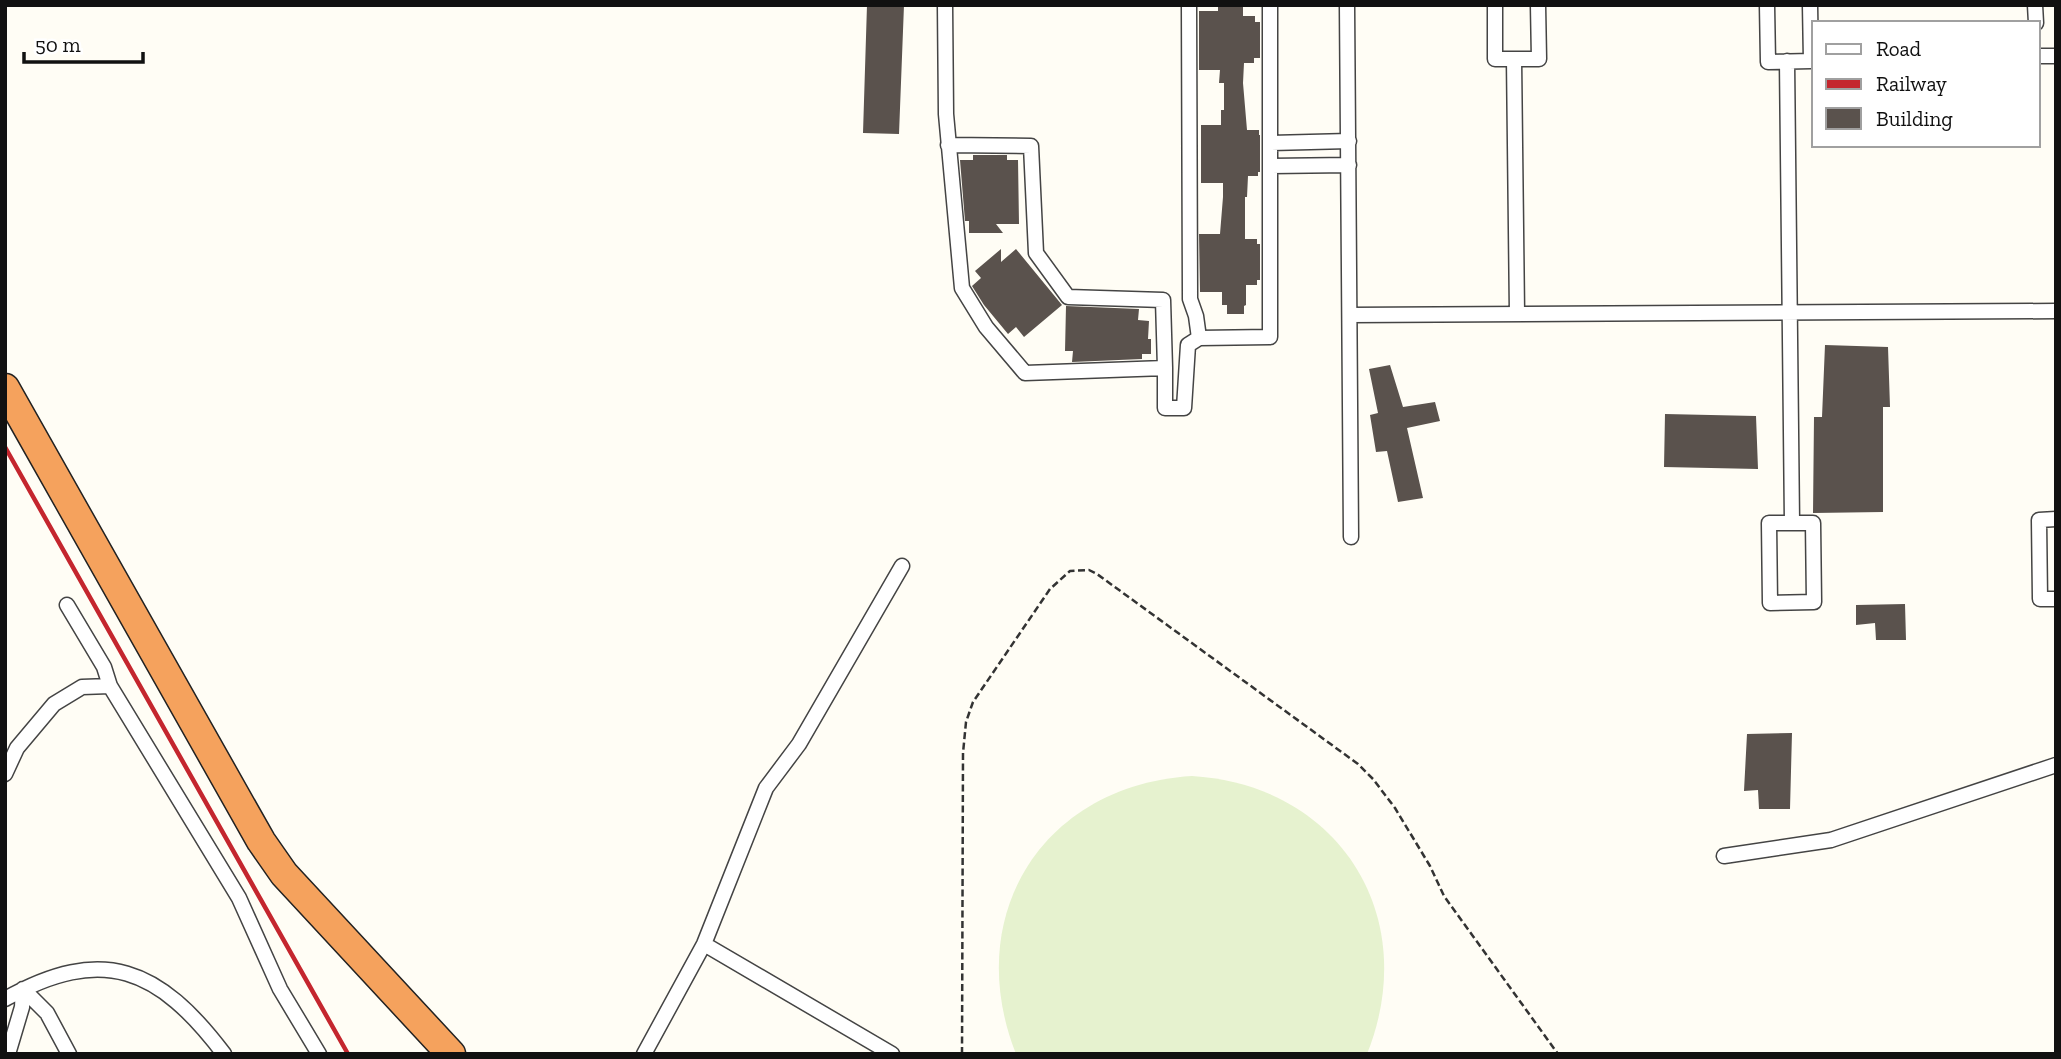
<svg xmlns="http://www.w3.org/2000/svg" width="2061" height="1059" viewBox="0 0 2061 1059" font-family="'Zilla Slab',serif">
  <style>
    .pitch { fill: #e6f2cf }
    .building { fill: #5a524d }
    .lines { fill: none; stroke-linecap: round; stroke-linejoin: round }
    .street-casing { stroke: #444; stroke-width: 17 }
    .highway-casing { stroke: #222; stroke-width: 31 }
    .path { stroke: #333; stroke-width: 2.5; stroke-dasharray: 7 3.5; stroke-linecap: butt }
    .street { stroke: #fff; stroke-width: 14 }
    .highway { stroke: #f5a25d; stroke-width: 28 }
    .rail { stroke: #c4262e; stroke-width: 4.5 }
  </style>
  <rect width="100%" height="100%" fill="#fffdf5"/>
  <path class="pitch" d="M1192 776C1340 785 1422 917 1367 1054H1016C961 915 1043 785 1192 776Z"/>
  <path class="building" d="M867 5H904L899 134 863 133Z
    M1218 5H1243V16H1255V22H1260V58H1254V63H1244L1243 83 1247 130H1259V135H1260V172H1258V176H1248L1247 197H1245V239H1257V244H1260V280H1257V285H1246V305L1244 306V314H1227V305H1222V292H1200L1199 234H1220L1223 197V183H1201V125H1221V110H1224V83H1219L1220 70H1199V11H1218Z
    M973 155H1007V160H1018L1019 224H996L1003 233H969V221H965L960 160H973Z
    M1001 249V262L1016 249 1062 305 1024 337 1016 327 1008 334 984 305 972 286 981 278 975 271Z
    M1066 306 1139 309 1138 320 1149 321 1148 339H1151V354H1142V359L1072 362 1073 351H1065Z
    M1825 345 1888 347 1890 407H1883V512L1813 513 1814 417H1822Z
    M1390 365 1403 407 1435 402 1440 421 1407 428 1423 498 1398 502 1387 451 1376 452 1370 415 1378 413 1369 369Z
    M1665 414 1756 416 1758 469 1664 467Z
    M1905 604 1906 640H1876L1875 623 1856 625V605Z
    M1792 733 1790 809H1759L1758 790 1744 791 1747 734Z"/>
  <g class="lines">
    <g class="street-casing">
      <path id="street" d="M945 5 946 114 962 288 986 327 1025 373 1165 368V408H1184L1188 345 1199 338 1270 337V5
        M1189 5 1190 299 1196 316 1199 338
        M1347 5 1351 537
        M1495 5V59H1539L1538 5
        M1767 5 1768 62 1811 61 1810 5
        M2035 5 2036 23
        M2038 56H2056
        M1514 59 1517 314
        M1787 61 1792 523
        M1271 143 1349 141
        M948 145 1031 146 1036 253 1068 297 1163 300 1165 368
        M1271 166 1349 165
        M1350 315 2056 311
        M2056 519 2039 520 2040 599H2056
        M1769 523H1813L1814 602 1770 603Z
        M67 605 104 667 110 686 239 898 280 989 319 1054
        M5 774 17 748 54 704 82 687 110 686
        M1724 856 1831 840 2056 765
        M704 944 892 1054
        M23 989 47 1013 69 1054
        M5 999C103 944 159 968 224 1054
        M8 1054 22 1007 23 989
        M644 1054 704 944 766 788 799 744 902 566"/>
    </g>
    <g class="highway-casing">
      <path id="highway" d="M5 388 261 841 284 874 451 1054"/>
    </g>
    <path class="path" d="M962 1054 963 753 966 722 973 702 1050 589 1070 571 1089 570 1097 574 1358 764 1373 779 1395 808 1430 866 1444 896 1558 1054"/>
    <use href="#street" class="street"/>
    <use href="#highway" class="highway"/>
    <path class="rail" d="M5 447 348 1054"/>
  </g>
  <rect width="2061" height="1059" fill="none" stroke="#111111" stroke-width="14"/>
  <rect x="1812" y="21" width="228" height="126" fill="#ffffff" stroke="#a0a0a0" stroke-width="2"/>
  <rect x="1826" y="44" width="35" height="10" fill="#ffffff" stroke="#a0a0a0" stroke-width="2"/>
  <text x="1876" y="56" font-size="21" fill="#111111">Road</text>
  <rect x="1826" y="79" width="35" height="10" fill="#c4262e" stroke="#a0a0a0" stroke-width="2"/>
  <text x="1876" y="91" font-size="21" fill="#111111">Railway</text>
  <rect x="1826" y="108" width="35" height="21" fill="#5a524d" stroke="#a0a0a0" stroke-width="2"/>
  <text x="1876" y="126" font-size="21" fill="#111111">Building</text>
  <path d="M24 52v10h119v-10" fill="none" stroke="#111111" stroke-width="3.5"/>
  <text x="35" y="52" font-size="21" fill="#111111" stroke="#ffffff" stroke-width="5" paint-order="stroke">50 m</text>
</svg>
